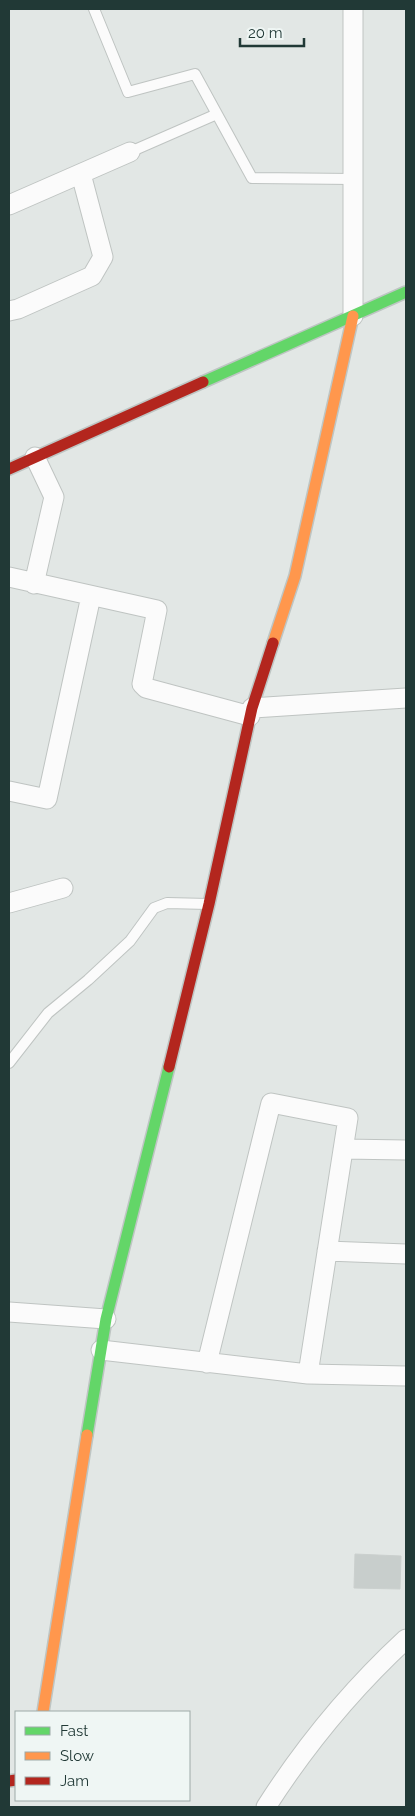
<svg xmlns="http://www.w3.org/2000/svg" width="415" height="1816" viewBox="0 0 415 1816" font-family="Raleway,sans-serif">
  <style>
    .building { fill: #c8cecc; stroke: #cbd0ce }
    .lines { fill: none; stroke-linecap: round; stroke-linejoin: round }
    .lane-casing { stroke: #bfc4c2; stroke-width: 12 }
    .street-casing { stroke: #bfc4c2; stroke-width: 21 }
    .fast-casing { stroke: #bec5c3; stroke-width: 14 }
    .slow-casing { stroke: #bec5c3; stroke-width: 14 }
    .jam-casing { stroke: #bec5c3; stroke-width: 14 }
    .lane { stroke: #fbfbfb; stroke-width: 10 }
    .street { stroke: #fbfbfb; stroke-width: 19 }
    .fast { stroke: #63d668; stroke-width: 11 }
    .slow { stroke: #ff974d; stroke-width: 11 }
    .jam { stroke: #b3261e; stroke-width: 11 }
  </style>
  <rect width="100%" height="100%" fill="#e2e7e5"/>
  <path class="building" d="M355 1554 401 1556 400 1589 354 1588Z"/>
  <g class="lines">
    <g class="lane-casing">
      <path id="lane" d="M94 9 128 92 195 74 252 178 353 179
        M130 152 217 114
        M9 1063 48 1013 88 980 130 941 154 908 167 903 208 904"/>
    </g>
    <g class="street-casing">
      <path id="street" d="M353 9V316
        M9 205 130 152
        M9 311 18 309 92 276 103 257 81 174
        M9 577 157 610 142 684 146 688 250 716
        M34 584 54 497 35 457
        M252 708 406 698
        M9 791 47 799 91 596
        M9 903 63 888
        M343 1149 406 1150
        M327 1251 406 1254
        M9 1312 106 1319
        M101 1350 308 1374 406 1376
        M207 1363 271 1103 348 1118 308 1374
        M266 1807C305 1746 353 1688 406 1639"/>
    </g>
    <g class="fast-casing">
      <path id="fast" d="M203 382 406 292
        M87 1435 106 1319 169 1067"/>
    </g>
    <g class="slow-casing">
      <path id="slow" d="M273 643 295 576 353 316
        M43 1712 87 1435"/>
    </g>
    <g class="jam-casing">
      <path id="jam" d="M9 469 203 382
        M169 1067 209 904 252 708 273 643
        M9 1781 16 1780"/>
    </g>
    <use href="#lane" class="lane"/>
    <use href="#street" class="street"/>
    <use href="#fast" class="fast"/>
    <use href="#slow" class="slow"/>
    <use href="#jam" class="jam"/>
  </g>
  <rect width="415" height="1816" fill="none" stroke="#213936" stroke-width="20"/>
  <rect x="15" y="1711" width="175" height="90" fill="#eff6f4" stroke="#9daaa8"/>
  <rect x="25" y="1727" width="25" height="8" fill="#63d668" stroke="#9daaa8"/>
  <text x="60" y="1736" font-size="15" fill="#213936">Fast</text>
  <rect x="25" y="1752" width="25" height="8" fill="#ff974d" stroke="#9daaa8"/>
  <text x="60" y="1761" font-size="15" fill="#213936">Slow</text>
  <rect x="25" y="1777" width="25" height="8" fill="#b3261e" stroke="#9daaa8"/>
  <text x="60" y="1786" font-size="15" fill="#213936">Jam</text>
  <path d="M240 38v8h64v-8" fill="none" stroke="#213936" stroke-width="2.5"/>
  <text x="248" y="38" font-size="15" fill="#213936" stroke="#eff6f4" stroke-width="4" paint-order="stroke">20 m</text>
</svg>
